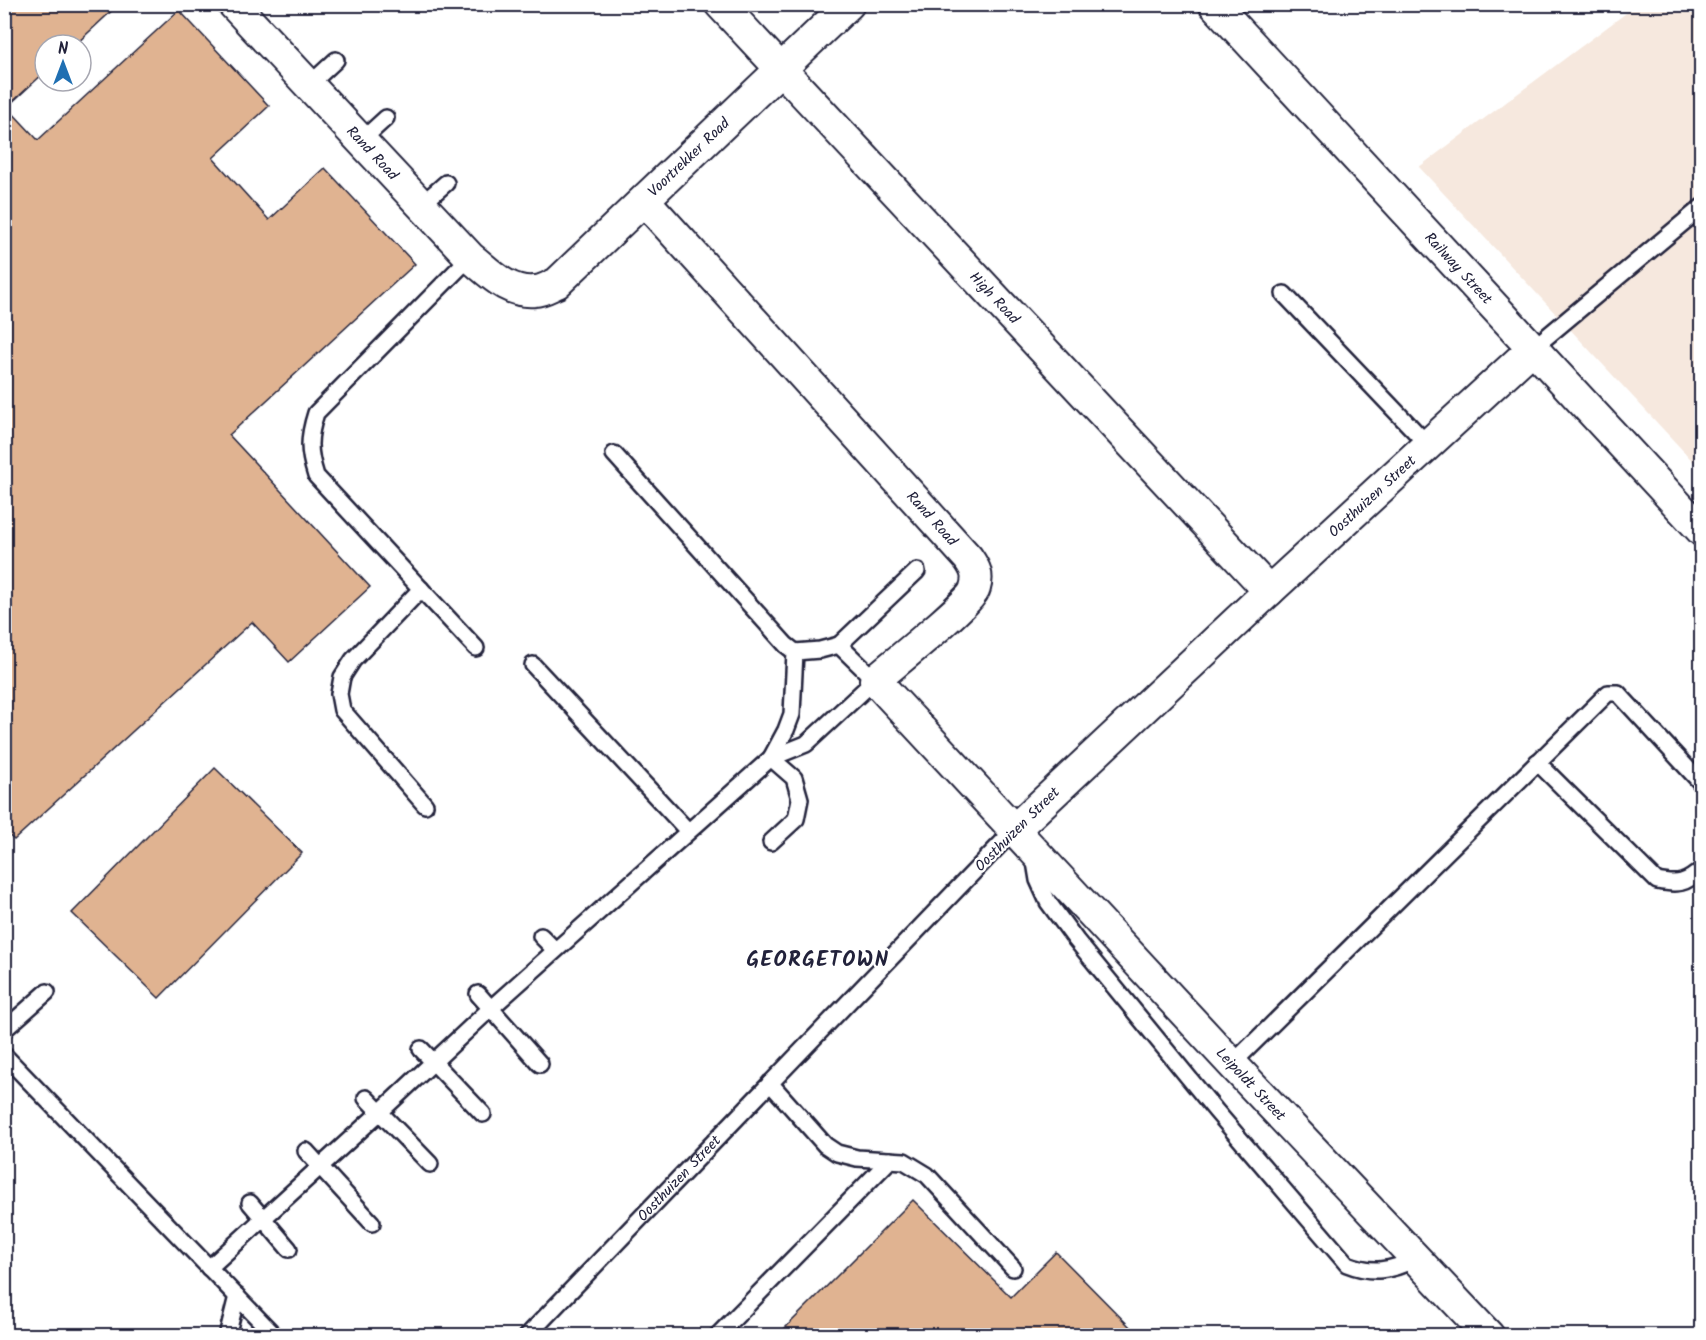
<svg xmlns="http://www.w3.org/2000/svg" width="1706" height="1340" viewBox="0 0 1706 1340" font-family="Kalam,sans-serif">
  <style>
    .built { fill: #f6e8de }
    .building { fill: #e0b391; stroke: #22223b; stroke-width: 1.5 }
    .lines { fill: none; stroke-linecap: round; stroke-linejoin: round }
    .lane-casing { stroke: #22223b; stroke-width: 20 }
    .street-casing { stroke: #22223b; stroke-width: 34 }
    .lane { stroke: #fff; stroke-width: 15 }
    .street { stroke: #fff; stroke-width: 30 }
    .labels { text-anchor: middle; stroke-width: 4.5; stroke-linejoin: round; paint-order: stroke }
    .street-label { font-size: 15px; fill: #22223b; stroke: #fff }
    .district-label { font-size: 21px; font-weight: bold; letter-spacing: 1.5px; fill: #22223b; stroke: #fff }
  </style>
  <rect width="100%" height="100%" fill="#fff"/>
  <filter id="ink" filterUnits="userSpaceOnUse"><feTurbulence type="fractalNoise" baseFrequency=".0167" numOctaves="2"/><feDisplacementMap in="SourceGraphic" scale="12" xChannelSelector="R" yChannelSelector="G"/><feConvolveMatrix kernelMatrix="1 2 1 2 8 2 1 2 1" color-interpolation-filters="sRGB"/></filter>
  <g filter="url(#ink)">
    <path class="built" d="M1637 5H1701V470L1419 167Z"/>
    <path class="building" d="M4 4H119L75 45H45V72L7 107 38 140 179 10 269 106 213 158 269 220 325 168 415 264 229 435 370 587 289 662 252 622 14 840 4 831Z
      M215 768 302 853 159 998 72 913Z
      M913 1200 1011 1297 1056 1252 1139 1336H777Z"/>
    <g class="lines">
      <g class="lane-casing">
        <g id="lane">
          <path d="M309 85 336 60"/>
          <path d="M362 140 386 118"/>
          <path d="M421 205 446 183"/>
          <path d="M1284 294 1428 445"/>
          <path d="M1532 349 1702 207"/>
          <path d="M421 589 316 476C308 451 308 438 316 413L470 257"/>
          <path d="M839 645 917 571"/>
          <path d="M533 665 688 831"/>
          <path d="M771 758 786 730 792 714 795 652"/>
          <path d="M771 758 794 778 800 799 796 819 771 842"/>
          <path d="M1537 762 1657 881C1678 885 1686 884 1702 869"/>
          <path d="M425 805 342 710 339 694 342 677 353 660 421 589 476 648"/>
          <path d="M1034 856 1038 880 1048 902 1076 940 1216 1111 1347 1264C1372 1274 1391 1271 1415 1259"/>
          <path d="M541 936 555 950"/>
          <path d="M478 994 540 1064"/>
          <path d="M4 1030 47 992"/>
          <path d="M421 1049 483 1114"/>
          <path d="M4 1055 275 1336"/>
          <path d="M1232 1064 1608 693H1618L1702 784"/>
          <path d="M770 1083 825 1145 837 1153 857 1158 904 1161 927 1175 1013 1268"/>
          <path d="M366 1098 430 1164"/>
          <path d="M306 1151 372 1223"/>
          <path d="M250 1203 289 1249"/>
          <path d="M209 1268 379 1113 490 1009 771 758 806 744 875 680 839 645 820 650 795 652 786 645 614 454"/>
          <path d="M227 1336 237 1296"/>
          <path id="s1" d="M527 1336 1015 829"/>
          <path d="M717 1336 890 1160"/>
        </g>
      </g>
      <g class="street-casing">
        <g id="street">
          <path id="s2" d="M233 4 470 257C489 272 508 294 535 291 542 291 550 286 557 283L849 4"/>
          <path id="s3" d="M720 4 1269 591"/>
          <path id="s4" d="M1214 4 1702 531"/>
          <path id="s5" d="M645 201 968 558C975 568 979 575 975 588 972 602 891 666 875 680L1232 1064 1489 1336"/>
          <path id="s6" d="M1015 829 1269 591 1532 349"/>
        </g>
      </g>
      <use href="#lane" class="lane"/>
      <use href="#street" class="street"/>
    </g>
  </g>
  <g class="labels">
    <g class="street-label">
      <text dy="5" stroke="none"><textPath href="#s2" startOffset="204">Rand Road</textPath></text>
      <text dy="5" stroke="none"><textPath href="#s2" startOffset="628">Voortrekker Road</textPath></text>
      <text dy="5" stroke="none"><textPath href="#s4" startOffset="360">Railway Street</textPath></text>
      <text dy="5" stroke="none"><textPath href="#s3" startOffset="402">High Road</textPath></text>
      <text dy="5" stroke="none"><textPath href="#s6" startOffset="488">Oosthuizen Street</textPath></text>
      <text dy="5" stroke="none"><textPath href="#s5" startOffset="428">Rand Road</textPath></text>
      <text transform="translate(1017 829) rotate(-45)" y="5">Oosthuizen Street</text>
      <text dy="5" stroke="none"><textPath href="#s5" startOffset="1202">Leipoldt Street</textPath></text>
      <text dy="5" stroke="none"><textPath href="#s1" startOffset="219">Oosthuizen Street</textPath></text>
    </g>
    <g class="district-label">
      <text x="818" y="966">GEORGETOWN</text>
    </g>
  </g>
  <rect width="1706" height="1340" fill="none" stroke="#fff" stroke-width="24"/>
  <rect x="12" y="12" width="1682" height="1316" fill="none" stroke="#22223b" stroke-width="2" filter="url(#ink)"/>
  <g transform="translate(63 63)"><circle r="28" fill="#ffffff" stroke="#a7a7b1" stroke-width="1.5"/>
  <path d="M0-4.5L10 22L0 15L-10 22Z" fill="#1f6fb2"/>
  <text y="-9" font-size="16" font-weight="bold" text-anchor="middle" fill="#22223b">N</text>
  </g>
</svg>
